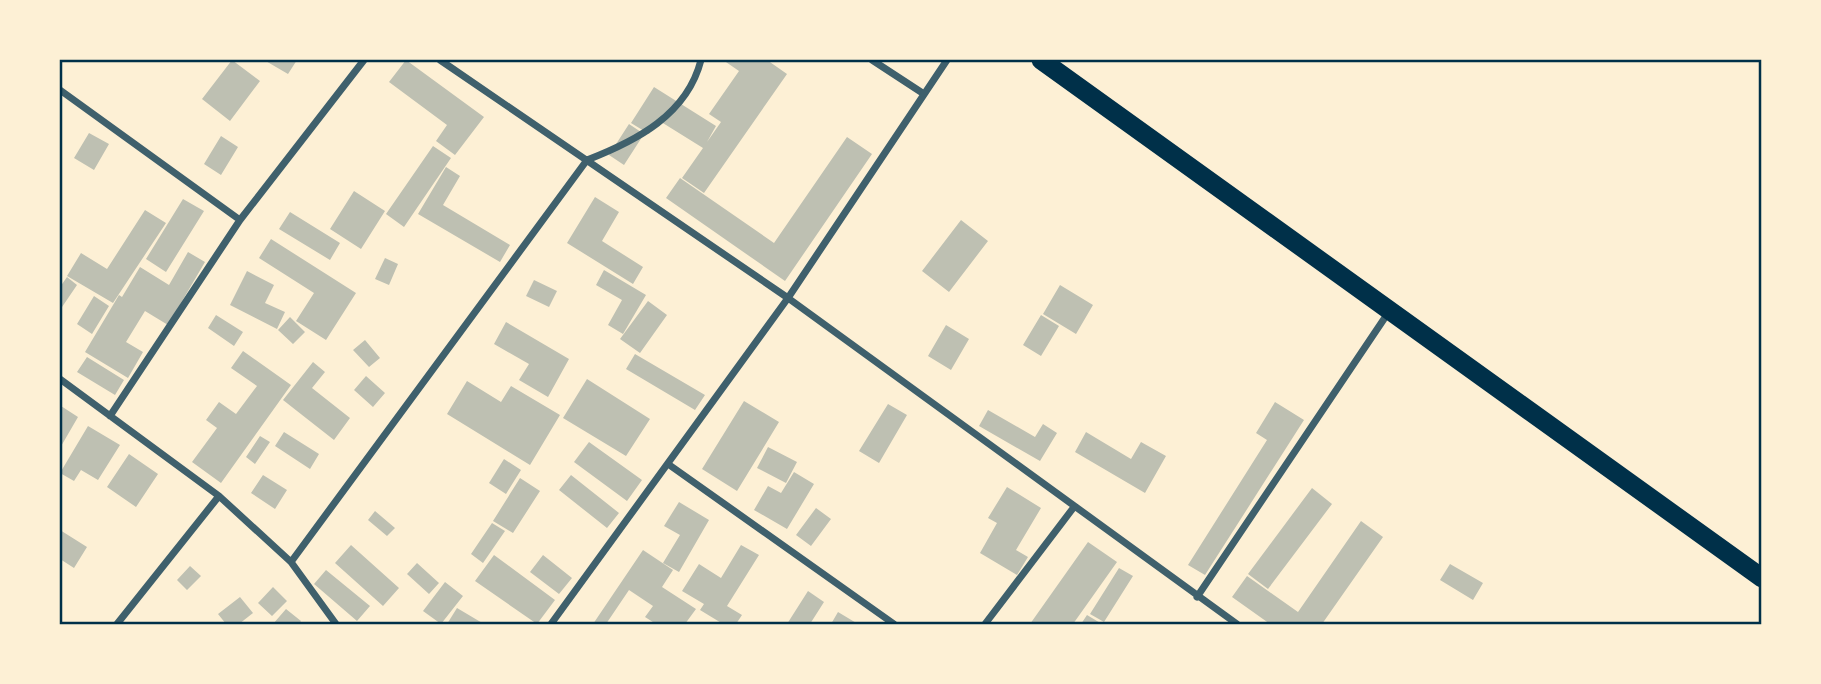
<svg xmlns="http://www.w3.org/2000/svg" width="1821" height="684" viewBox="0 0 1821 684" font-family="Raleway,sans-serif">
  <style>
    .building { fill: #bec0b2 }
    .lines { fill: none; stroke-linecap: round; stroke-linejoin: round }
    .minor { stroke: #3f606c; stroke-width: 7 }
    .trunk { stroke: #003049; stroke-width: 19 }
    .neatline { fill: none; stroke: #003049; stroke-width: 2.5 }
  </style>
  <rect width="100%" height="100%" fill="#fdf0d5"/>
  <path class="building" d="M232 60 260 81 230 121 202 99Z
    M264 60H297L288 74Z
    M406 60 484 117 455 155 436 141 447 125 389 82Z
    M723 60H767L787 74 704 193 682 178 703 148 658 120 649 134 631 123 654 87 716 126 707 142 721 122 709 114 739 71Z
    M629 124 644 134 624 165 609 155Z
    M89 133 109 144 94 170 74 158Z
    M221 136 238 147 221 175 204 164Z
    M847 137 872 154 785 281 666 198 680 178 774 243Z
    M433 146 451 158 404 227 386 214Z
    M446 167 460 176 443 205 510 245 500 262 418 214Z
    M354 191 385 211 361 249 330 229Z
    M595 197 619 212 602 241 643 267 633 284 567 243Z
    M183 199 204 211 166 272 146 259Z
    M145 210 166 223 113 303 67 276 81 253 107 269Z
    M290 212 340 243 330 260 279 229Z
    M961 220 988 241 949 292 922 271Z
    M271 239 356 293 326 340 296 321 314 293 259 258Z
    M188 252 205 262 168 325 145 311 126 342 143 352 128 378 85 352 119 295 122 297 140 267 169 285Z
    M385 258 398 264 389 285 375 279Z
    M604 270 646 295 623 334 608 325 622 300 596 285Z
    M247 271 274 285 265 303 285 312 277 329 230 305Z
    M67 277 77 285 60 310V287Z
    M534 280 557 291 549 307 526 296Z
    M1060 285 1093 305 1076 334 1043 314Z
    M94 296 109 306 92 334 77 324Z
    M648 301 667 315 640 353 620 339Z
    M216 315 243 332 234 346 208 328Z
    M1041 315 1059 326 1041 356 1023 345Z
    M290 317 305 332 293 344 278 330Z
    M506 322 569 359 548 397 519 380 529 364 494 344Z
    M946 325 969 339 951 370 928 356Z
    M365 340 380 358 369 367 353 350Z
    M243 351 291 385 221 483 192 462 217 428 206 420 219 402 236 414 257 386 231 368Z
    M635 354 705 395 695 410 626 369Z
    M87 357 124 380 115 395 77 372Z
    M313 362 325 372 312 388 350 418 334 440 283 400Z
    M366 376 385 393 373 407 354 390Z
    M587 379 650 419 626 456 563 418Z
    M467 381 501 402 511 386 560 415 530 465 447 414Z
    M744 401 779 422 737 491 702 469Z
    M1275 402 1304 420 1205 575 1188 565 1267 440 1256 433Z
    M888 404 907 415 879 463 859 451Z
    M61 406 78 417 60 448V409Z
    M988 410 1035 437 1043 424 1057 433 1040 461 979 426Z
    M88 426 120 445 98 480 81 470 74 481 60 473Z
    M284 432 319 454 310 469 275 446Z
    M1086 432 1131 459 1141 442 1166 456 1145 493 1075 452Z
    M260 436 270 442 255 464 246 457Z
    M589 442 642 480 627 501 574 462Z
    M768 447 797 462 786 483 757 468Z
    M129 454 158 474 136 507 107 487Z
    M504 459 521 470 506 494 489 483Z
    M794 472 814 484 787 529 754 510 768 486 781 493Z
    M263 475 287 490 275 509 251 493Z
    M571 475 619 513 607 528 559 490Z
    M520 478 540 491 513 533 493 521Z
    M1007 487 1041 508 1016 550 1028 557 1017 575 980 553 997 523 988 518Z
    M1312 488 1332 504 1268 589 1248 574Z
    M679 502 709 520 679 572 663 563 680 535 664 526Z
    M816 508 831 519 811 546 796 535Z
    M375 511 395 528 387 536 368 520Z
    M1361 521 1383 537 1322 624H1270L1232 597 1247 576 1298 612Z
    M492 523 505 531 483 563 471 554Z
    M60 530 87 547 74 568 60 559Z
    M1088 542 1117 562 1073 624H1030Z
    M351 545 399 588 383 606 335 563Z
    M741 545 759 555 727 606 742 615 736 624H723L700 610 704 604 682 591 699 564 721 578Z
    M643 550 673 570 662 587 696 609 685 624H656L645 617 653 606 629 590 606 624H593Z
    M494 555 555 600 537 624 475 581Z
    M543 555 572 578 559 594 530 572Z
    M417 563 439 583 429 594 407 574Z
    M1450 564 1483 583 1473 600 1440 580Z
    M190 566 201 576 187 590 177 580Z
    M1119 568 1133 576 1104 622 1090 614Z
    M326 570 370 606 357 621 314 584Z
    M445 582 463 596 441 624 423 611Z
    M273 587 287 601 272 616 258 603Z
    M808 591 824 602 810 624H787Z
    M240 597 253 613 239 624H226L218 614Z
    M457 608 484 624H447Z
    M286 609 301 621 299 624H273Z
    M838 612 858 624H831Z
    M1087 615 1102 624H1081Z"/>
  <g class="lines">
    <path class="minor" d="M440 60 788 298 1237 624
      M872 60 924 94
      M60 90 240 220
      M60 379 219 496 291 562 336 624
      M110 416 240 220 364 60
      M668 464 894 624
      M291 562 587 160C636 141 687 115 701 60
      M1197 597 1388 313
      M117 624 219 496
      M551 624 788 298 947 60
      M985 624 1074 507"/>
    <path class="trunk" d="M1041 60 1762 578"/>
  </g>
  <rect width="1821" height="684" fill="none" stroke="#fdf0d5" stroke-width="122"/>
  <rect x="61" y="61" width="1699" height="562" class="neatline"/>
</svg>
